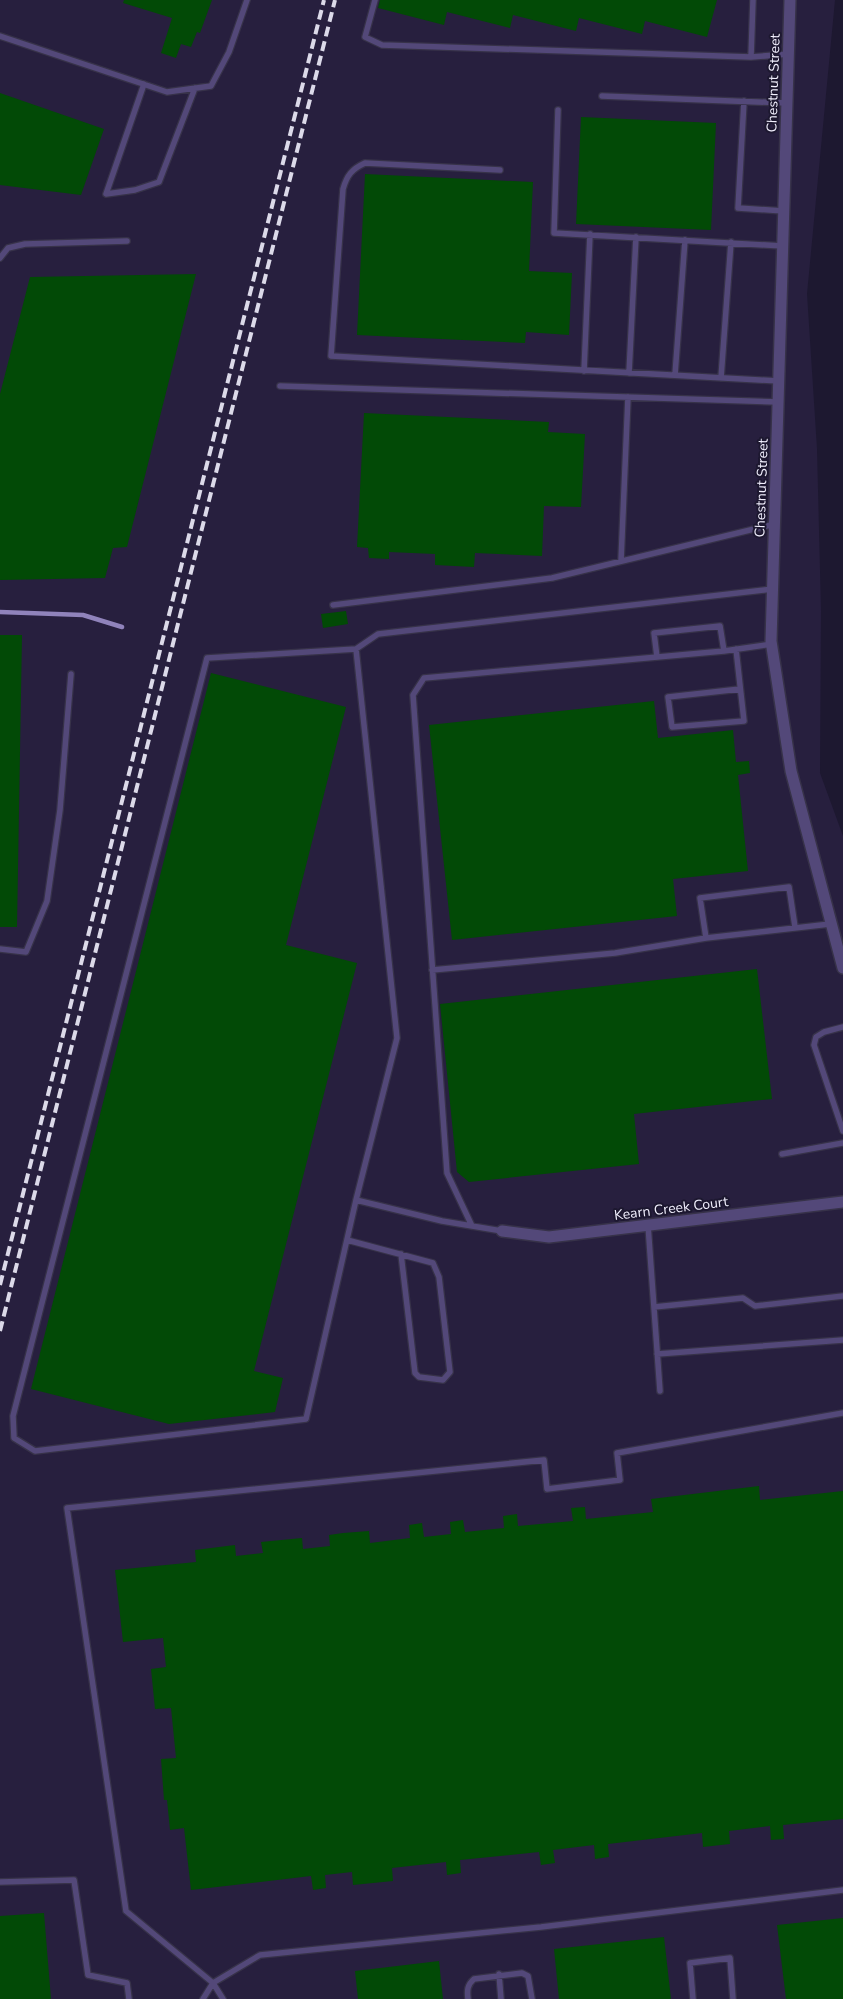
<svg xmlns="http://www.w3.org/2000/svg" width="843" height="1999" viewBox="0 0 843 1999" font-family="'Nunito Sans',sans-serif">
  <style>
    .built { fill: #271f3e }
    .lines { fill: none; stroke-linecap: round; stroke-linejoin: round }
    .stream { stroke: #9083bb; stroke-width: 4.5 }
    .building { fill: #024a06 }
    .service-casing { stroke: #373249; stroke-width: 8 }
    .minor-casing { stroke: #373249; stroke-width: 14 }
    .service { stroke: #534879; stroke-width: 5.5 }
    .minor { stroke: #534879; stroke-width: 11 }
    .rail { stroke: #dcdae9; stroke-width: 4; stroke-dasharray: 10 5; stroke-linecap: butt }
    .labels { text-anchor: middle; stroke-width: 4; stroke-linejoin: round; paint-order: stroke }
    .street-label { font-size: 14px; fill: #f2f0fe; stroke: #1d1830 }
  </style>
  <rect width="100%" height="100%" fill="#1d1830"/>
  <path class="built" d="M0 0H835L807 294 817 449 821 611 820 773 843 836V1999H0Z"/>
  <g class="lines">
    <path class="stream" d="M0 612 83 615 122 627"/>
  </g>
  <path class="building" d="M124 0H212L200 33 197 32 191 47 181 44 176 58 161 53 172 18 123 3Z
    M380 0H717L707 37 645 21 642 34 579 18 576 31 513 15 510 28 447 12 444 25 378 8Z
    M0 93 104 129 81 195 0 185Z
    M581 117 716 123 711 230 576 224Z
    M365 174 533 182 529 271 572 273 569 335 526 332 525 343 357 335Z
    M196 274 127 547 113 548 105 578 0 580V394L30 277Z
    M364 413 549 422 548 432 585 434 581 507 544 506 542 556 475 553 474 567 435 565V554L389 552V559L369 558 368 548 357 547Z
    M346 611 348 624 323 628 321 614Z
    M0 635H22L17 927H0Z
    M211 673 346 707 286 945 357 963 254 1371 283 1378 275 1412 169 1424 31 1389Z
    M654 701 658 738 733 730 736 762 749 761 750 773 738 775 748 871 673 879 677 916 452 940 429 725Z
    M757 969 772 1099 634 1114 639 1164 469 1182 457 1172 440 1004Z
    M759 1486 760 1500 843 1491V1819L783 1825 784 1839 771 1840 770 1826 729 1831 730 1844 703 1847 702 1833 608 1844 609 1857 595 1859 594 1845 553 1850 555 1863 541 1865 539 1852 460 1860 461 1873 447 1875 446 1862 392 1868 393 1881 353 1885 352 1872 325 1875 326 1888 313 1890 311 1876 191 1890 184 1828 170 1830 167 1800H164L161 1759 176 1758 171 1708 155 1709 151 1669 166 1667 163 1638 123 1642 115 1570 196 1562 195 1550 235 1545 236 1556 263 1553 261 1542 302 1538 303 1549 330 1546 329 1535 343 1533 369 1531 370 1543 410 1538 409 1525 422 1523 424 1537 451 1534 450 1522 463 1520 465 1532 504 1528 503 1516 517 1514 518 1526 573 1521 571 1508 585 1507 586 1519 653 1512 651 1499Z
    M44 1913 51 1999H0V1916Z
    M843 1918V1999H786L777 1925Z
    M664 1937 671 1999H559L554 1949Z
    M439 1961 443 1999H358L355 1971Z"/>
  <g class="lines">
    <g class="service-casing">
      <path id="service" d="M375 0 365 37 382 45 751 57 789 54
        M0 36 167 92 211 86 229 52 247 0
        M751 57 753 0
        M144 84 106 194 135 190 159 182 195 88
        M602 96 787 103
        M744 101 738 208 784 211
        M558 110 554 233 783 246
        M500 170 365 163C352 169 347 175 343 189L331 356 779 381
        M0 258 8 248 25 244 127 241
        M584 371 590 234
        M629 373 636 237
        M675 375 685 240
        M721 378 731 242
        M280 386 778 402
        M621 561 628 397
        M333 605 552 578 775 524
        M356 649 207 658 13 1416 14 1438 35 1451 306 1419 356 1200
        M736 649 744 721 672 727 668 697 740 689
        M657 657 654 633 720 626 724 651
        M706 938 700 898 789 887 795 927
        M0 949 26 952 47 901 60 810 71 674
        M432 970 615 953 706 938 830 924
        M843 1027 824 1032 816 1037 814 1045 843 1131
        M782 1154 843 1143
        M648 1225 660 1391
        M472 1226 447 1173 413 695 424 678 724 651 772 644
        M502 1231 442 1221 356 1200 397 1038 356 649 378 634 773 589
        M347 1240 433 1263 439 1277 450 1372 443 1380 419 1377 415 1373 401 1254
        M654 1307 743 1298 755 1306 843 1296
        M657 1354 843 1340
        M0 1882 74 1880 88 1975 127 1983 129 1999
        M499 1974 501 1999
        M203 1999 213 1983 260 1955 541 1927 843 1890
        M223 1999 213 1983 126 1911 67 1508 544 1460 547 1489 620 1480 617 1453 843 1413
        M468 1999C467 1991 467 1985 474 1979L522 1973 528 1976 532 1999
        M693 1999 690 1963 730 1958 733 1999"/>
    </g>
    <g class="minor-casing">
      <path id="minor" d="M790 0 771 641 791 771 843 968
        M502 1231 549 1237 843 1202"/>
    </g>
    <use href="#service" class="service"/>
    <use href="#minor" class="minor"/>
    <path class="rail" d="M0 1285 324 0
      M0 1331 335 0"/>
  </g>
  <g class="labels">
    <g class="street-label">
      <text transform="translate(773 83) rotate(-88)" y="5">Chestnut Street</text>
      <text transform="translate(761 488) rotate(-88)" y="5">Chestnut Street</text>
      <text transform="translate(671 1208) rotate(-7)" y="5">Kearn Creek Court</text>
    </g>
  </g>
</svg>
